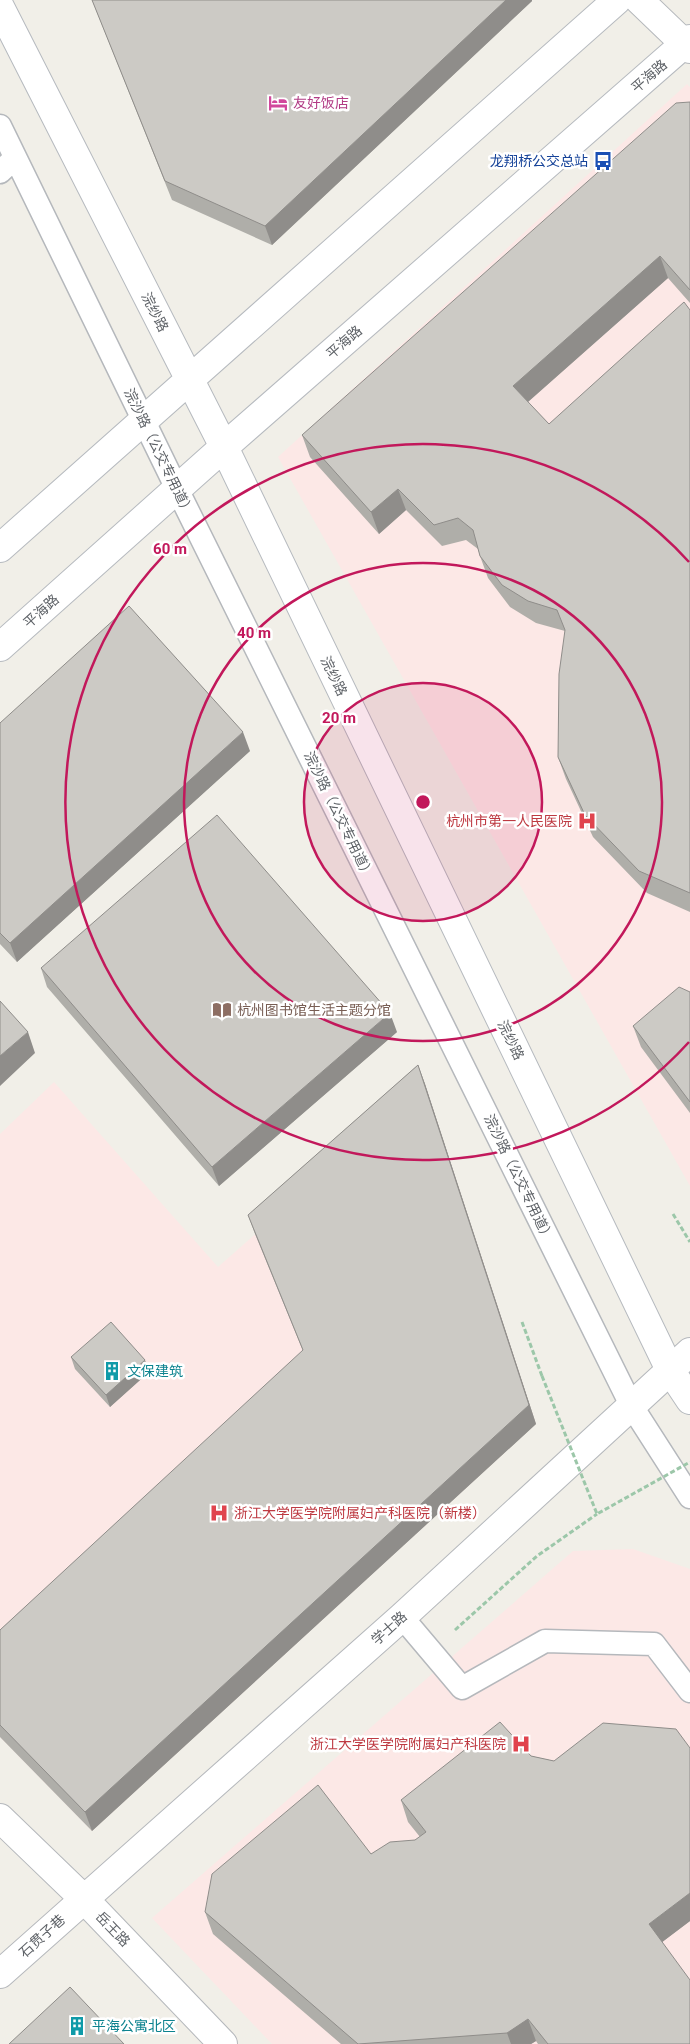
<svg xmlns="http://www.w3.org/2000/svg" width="690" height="2044" viewBox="0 0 690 2044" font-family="Roboto,'Noto Sans SC',sans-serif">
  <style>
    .medical { fill: #fce8e6 }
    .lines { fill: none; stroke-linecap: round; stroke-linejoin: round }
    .lane-casing { stroke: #b5b8bc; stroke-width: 25 }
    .street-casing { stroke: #b5b8bc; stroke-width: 30 }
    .secondary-casing { stroke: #b6babf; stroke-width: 30 }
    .path { stroke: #9cc7a9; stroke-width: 3; stroke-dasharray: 5 2.5; stroke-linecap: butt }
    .lane { stroke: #fff; stroke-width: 22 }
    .street { stroke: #fff; stroke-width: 28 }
    .secondary { stroke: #fff; stroke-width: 28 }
    .path-bridge { stroke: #9cc7a9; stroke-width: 3; stroke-dasharray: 5 2.5; stroke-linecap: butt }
    .wall { fill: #afaea9 }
    .shaded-wall { fill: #8f8d8a }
    .building { fill: #cccac5; stroke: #8f8d8a }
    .ring { fill: none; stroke: #c2185b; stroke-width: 2.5 }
    .labels { text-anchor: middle; stroke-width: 5; stroke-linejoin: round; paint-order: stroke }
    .street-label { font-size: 14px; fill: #5f6368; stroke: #fff }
    .hotel-label { font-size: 14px; fill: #b23c85; stroke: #fff; text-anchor: start }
    .transit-label { font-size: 14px; fill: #164399; stroke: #fff; text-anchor: end }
    .health-label { font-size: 14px; fill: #be3a42; stroke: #fff; text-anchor: end }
    .education-label { font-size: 14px; fill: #785e54; stroke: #fff; text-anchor: start }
    .culture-label { font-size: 14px; fill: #0d838f; stroke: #fff; text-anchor: start }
    .centre { fill: #c2185b; stroke: #fff; stroke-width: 2.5 }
    .ring-label { font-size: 15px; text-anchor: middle; font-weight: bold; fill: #c2185b; stroke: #fff; stroke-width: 5; stroke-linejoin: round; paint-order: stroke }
  </style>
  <rect width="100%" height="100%" fill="#f1efe8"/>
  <path class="medical" d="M687 84 690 87V1186L278 457Z
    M54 1082 218 1267 425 1084 536 1424 92 1831 0 1737V1134Z
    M633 1549 690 1569V2044H272L152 1918 573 1551Z"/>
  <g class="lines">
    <g class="lane-casing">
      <path id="lane" d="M0 126 177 489 631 1405 690 1497
        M0 172 15 158
        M402 1617 462 1688 545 1641 654 1644 690 1691"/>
    </g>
    <g class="street-casing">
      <path id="street" d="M639 0 690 49
        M0 1818 84 1899 223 2044
        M0 1974 402 1617 690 1352"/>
    </g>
    <g class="secondary-casing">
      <path id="secondary" d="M0 7 224 447 670 1370 690 1400
        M0 548 617 0
        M0 647 224 447 690 39"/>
    </g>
    <path class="path" d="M673 1214 690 1242
      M522 1322 542 1376
      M455 1630 537 1556 597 1514"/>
    <use href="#lane" class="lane"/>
    <use href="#street" class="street"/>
    <use href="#secondary" class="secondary"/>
    <path class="path-bridge" d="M542 1376 597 1514 690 1462"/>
  </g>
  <path class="wall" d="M92 0H532V1L272 245 172 200Z
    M690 102V303L668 278 528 402 549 424 690 310V912L647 893 593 837 566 779 558 757 565 631 536 623 510 607 488 578 480 556 478 549 466 540 442 546 406 510 379 534 310 457 302 435Z
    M0 723 250 751 17 962 0 944Z
    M41 968 397 1032 219 1186 47 987Z
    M690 992V1113L641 1047 633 1026Z
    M418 1065 425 1084 536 1424 92 1831 0 1737V1630L303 1351 255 1234 248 1215Z
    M71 1357 149 1372 110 1407 75 1369Z
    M690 1748V1921L662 1942 690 2044H538L536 2041 531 2044H341L213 1934 205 1912 371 1854 415 1840 420 1837 408 1822 401 1800 531 1756 554 1761Z"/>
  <path class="shaded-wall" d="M506 0H532V1L272 245 265 226Z
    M660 256 668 278 521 408 513 386Z
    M398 489 406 510 379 534 371 512Z
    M243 732 250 751 17 962 10 943Z
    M390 1013 397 1032 219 1186 212 1167Z
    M28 1032 35 1053 0 1086V1056Z
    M418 1065 425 1084 536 1424 92 1831 85 1812 529 1405Z
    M145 1360 149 1372 110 1407 106 1395Z
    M690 1893V1921L657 1946 649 1924Z
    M528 2019 536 2041 531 2044H511L507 2033Z"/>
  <path class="building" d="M92 0H506L265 226 165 181Z
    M690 102V290L660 256 513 386 549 424 684 302 690 310V893L639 871 585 815 558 757 559 674 565 630 557 610 528 601 502 585 480 556 473 530 458 518 434 525 398 489 371 512 302 435 676 103Z
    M129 606 243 732 10 943 0 933V723Z
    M217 815 390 1013 212 1167 41 968Z
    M679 987 690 992V1102L633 1026Z
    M0 1001 28 1032 0 1056Z
    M418 1065 529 1405 85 1812 0 1725V1630L303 1350 248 1215Z
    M111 1322 145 1360 106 1395 71 1357Z
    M500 1722 531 1756 554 1761 603 1723 676 1729 690 1748V1893L649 1924 690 1980V2044H548L528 2019 507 2033 358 2044 205 1912 212 1874 318 1785 371 1854 390 1842 415 1840 426 1832 401 1800Z
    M70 1987 124 2044H9Z"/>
  <circle cx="423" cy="802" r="119" fill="#c2185b" fill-opacity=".12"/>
  <g class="ring">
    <circle cx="423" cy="802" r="119"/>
    <circle cx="423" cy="802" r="239"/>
    <path d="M689 1042A358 358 0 1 1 689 562"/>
  </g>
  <defs>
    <g id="hotel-bare" transform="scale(1.5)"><path d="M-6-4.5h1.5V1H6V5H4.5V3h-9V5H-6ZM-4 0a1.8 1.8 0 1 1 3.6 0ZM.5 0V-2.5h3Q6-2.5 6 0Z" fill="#d1479c" stroke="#fff" stroke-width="2.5" paint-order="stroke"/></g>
    <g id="bus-bare" transform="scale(1.5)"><path d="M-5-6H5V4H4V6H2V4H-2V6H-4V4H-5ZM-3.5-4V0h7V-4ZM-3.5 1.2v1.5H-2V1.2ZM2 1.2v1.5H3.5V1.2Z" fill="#1a4fb4" stroke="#fff" stroke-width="2.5" paint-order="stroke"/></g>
    <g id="hospital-bare" transform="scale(1.5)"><path d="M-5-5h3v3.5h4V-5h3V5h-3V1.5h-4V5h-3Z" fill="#e0444e" stroke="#fff" stroke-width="2.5" paint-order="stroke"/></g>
    <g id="library-bare" transform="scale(1.5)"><path d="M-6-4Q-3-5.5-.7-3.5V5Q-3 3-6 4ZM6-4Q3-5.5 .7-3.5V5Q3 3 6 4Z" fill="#8d6e63" stroke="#fff" stroke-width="2.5" paint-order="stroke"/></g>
    <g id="building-bare" transform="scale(1.5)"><path d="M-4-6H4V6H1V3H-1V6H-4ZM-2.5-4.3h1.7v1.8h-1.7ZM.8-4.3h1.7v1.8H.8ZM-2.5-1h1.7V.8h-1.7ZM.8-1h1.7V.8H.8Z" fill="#0f9aa8" stroke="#fff" stroke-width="2.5" paint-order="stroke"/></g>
  </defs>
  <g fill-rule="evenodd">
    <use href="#hotel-bare" x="278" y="103"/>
    <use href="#bus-bare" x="603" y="161"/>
    <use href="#hospital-bare" x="587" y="821"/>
    <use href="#library-bare" x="222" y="1010"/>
    <use href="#building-bare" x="112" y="1371"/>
    <use href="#hospital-bare" x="219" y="1513"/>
    <use href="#hospital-bare" x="521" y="1744"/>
    <use href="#building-bare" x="77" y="2026"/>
  </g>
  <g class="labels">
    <g class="street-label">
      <text transform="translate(649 76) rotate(-41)" y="5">平海路</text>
      <text transform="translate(155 312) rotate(63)" y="5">浣纱路</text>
      <text transform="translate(344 342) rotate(-41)" y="5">平海路</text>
      <text transform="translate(159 452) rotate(64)" y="5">浣沙路（公交专用道）</text>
      <text transform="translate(41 611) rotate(-42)" y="5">平海路</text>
      <text transform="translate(334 676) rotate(64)" y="5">浣纱路</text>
      <text transform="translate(339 815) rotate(64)" y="5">浣沙路（公交专用道）</text>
      <text transform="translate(511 1040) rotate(64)" y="5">浣纱路</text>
      <text transform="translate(519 1178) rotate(64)" y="5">浣沙路（公交专用道）</text>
      <text transform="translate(389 1628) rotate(-42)" y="5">学士路</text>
      <text transform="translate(113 1929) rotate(46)" y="5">岳王路</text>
      <text transform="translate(42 1936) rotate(-42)" y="5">石贯子巷</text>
    </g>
    <g class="hotel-label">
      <text x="293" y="108">友好饭店</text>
    </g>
    <g class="transit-label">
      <text x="588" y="166">龙翔桥公交总站</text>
    </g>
    <g class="health-label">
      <text x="572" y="826">杭州市第一人民医院</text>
      <text x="234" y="1518" text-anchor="start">浙江大学医学院附属妇产科医院（新楼）</text>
      <text x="506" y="1749">浙江大学医学院附属妇产科医院</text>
    </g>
    <g class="education-label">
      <text x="237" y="1015">杭州图书馆生活主题分馆</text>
    </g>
    <g class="culture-label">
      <text x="127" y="1376">文保建筑</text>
      <text x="92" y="2031">平海公寓北区</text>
    </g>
  </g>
  <circle cx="423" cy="802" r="8" class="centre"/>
  <g class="ring-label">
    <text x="170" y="554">60 m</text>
    <text x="254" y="638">40 m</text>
    <text x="339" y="723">20 m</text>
  </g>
</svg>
